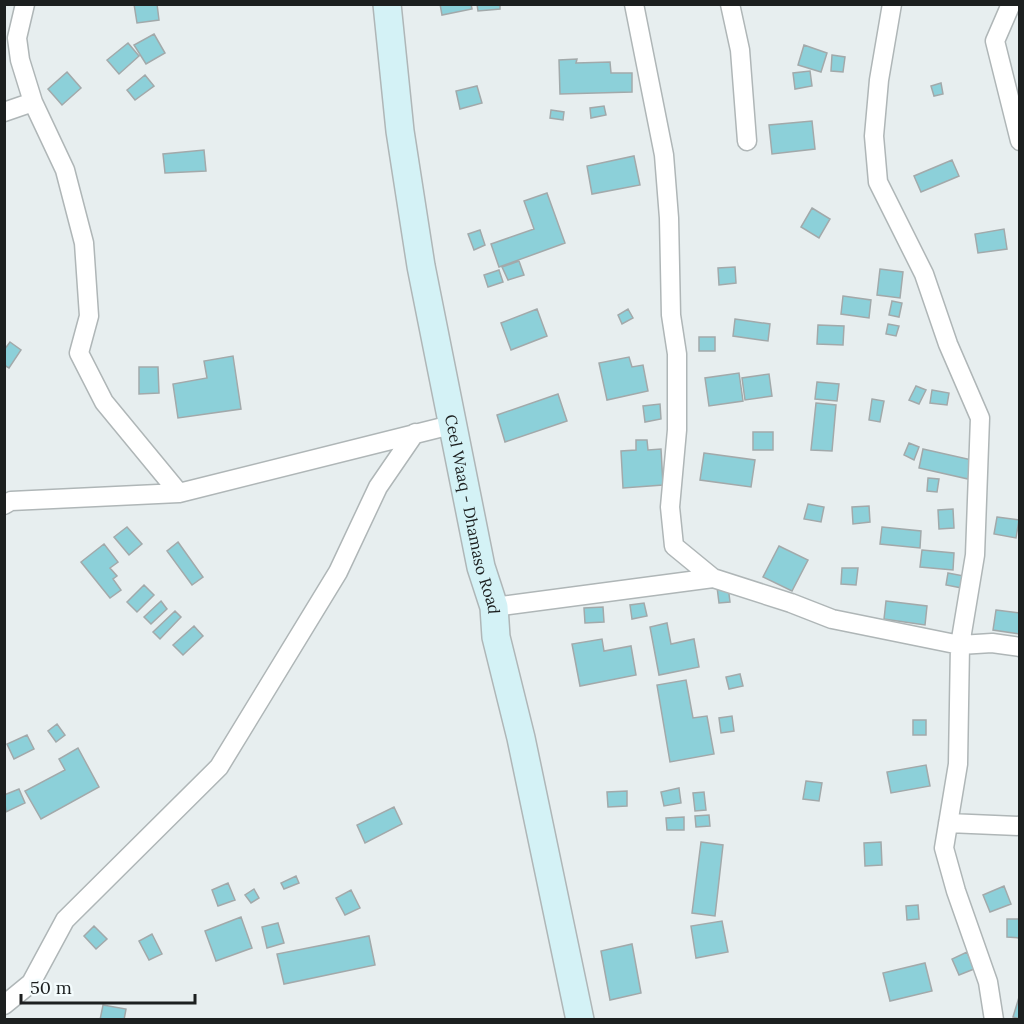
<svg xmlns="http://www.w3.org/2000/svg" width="1024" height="1024" viewBox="0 0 1024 1024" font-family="Lora,serif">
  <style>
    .building { fill: #8cd0d9; stroke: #a2a9aa; stroke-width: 1.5 }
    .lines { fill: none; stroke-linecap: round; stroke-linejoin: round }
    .street-casing { stroke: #afb6b7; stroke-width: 21 }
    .secondary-casing { stroke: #afb6b7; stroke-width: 30 }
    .street { stroke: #fff; stroke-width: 18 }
    .secondary { stroke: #d4f2f6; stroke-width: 27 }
    .labels { text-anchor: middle; stroke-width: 4.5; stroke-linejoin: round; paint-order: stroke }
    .street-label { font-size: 16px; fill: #1c1f1f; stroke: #f4fcfd }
  </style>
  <rect width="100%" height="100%" fill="#e7eeef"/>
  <path class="building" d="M134 4H157L159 20 137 23Z
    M440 4H471L472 9 442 15Z
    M477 4H500V9L478 11Z
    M154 34 165 53 146 64 134 45Z
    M128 43 139 56 119 74 107 60Z
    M804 45 827 53 821 72 798 65Z
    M832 55 845 57 843 72 831 71Z
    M577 59 576 63 610 62 611 73H632V92L560 94 559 60Z
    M810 71 812 86 795 89 793 73Z
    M67 72 81 88 62 105 48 89Z
    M145 75 154 86 135 100 127 90Z
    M941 83 943 94 934 96 931 86Z
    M477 86 482 103 460 109 456 91Z
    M604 106 606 115 591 118 590 108Z
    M551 110 564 112 563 120 550 118Z
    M812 121 815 149 772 154 769 125Z
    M204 150 206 171 165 173 163 154Z
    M634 156 640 185 592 194 587 166Z
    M952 160 959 176 921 192 914 176Z
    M547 193 565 243 499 267 491 244 534 229 524 201Z
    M812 208 830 219 819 238 801 227Z
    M1004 229 1007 249 978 253 975 234Z
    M480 230 485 245 474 250 468 234Z
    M519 261 524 275 508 280 502 267Z
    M735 267 736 283 719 285 718 268Z
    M880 269 903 272 900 298 877 295Z
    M499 270 503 282 488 287 484 275Z
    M843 296 871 300 869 318 841 314Z
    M892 301 902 303 899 317 889 315Z
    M537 309 547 336 511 350 501 323Z
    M628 309 633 318 622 324 618 315Z
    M735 319 770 324 768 341 733 336Z
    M888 324 899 326 896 336 886 334Z
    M818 325 844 326 843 345 817 344Z
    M699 337H715V351H699Z
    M10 342 21 350 9 368 4 365V350Z
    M233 356 241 409 178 418 173 384 207 378 204 361Z
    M629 357 632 367 643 365 648 391 607 400 599 363Z
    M139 367H158L159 393 139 394Z
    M739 373 743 401 709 406 705 378Z
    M769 374 772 396 745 400 742 378Z
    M817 382 839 384 837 401 815 399Z
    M916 386 926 390 919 404 909 400Z
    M932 390 949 393 947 405 930 403Z
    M558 394 567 421 505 442 497 415Z
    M872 399 884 401 880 422 869 420Z
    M816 403 836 405 832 451 811 450Z
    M660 404 661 419 645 422 643 406Z
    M753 432H773V450H753Z
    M636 440H647L648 450 661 449 663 485 623 488 621 451 636 450Z
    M909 443 919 447 914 460 904 455Z
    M923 449 972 460 968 479 919 468Z
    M704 453 755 460 751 487 700 480Z
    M928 478 939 479 937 492 927 491Z
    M808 504 824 507 821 522 804 519Z
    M869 506 870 522 853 524 852 507Z
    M953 509 954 528 939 529 938 510Z
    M997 517 1019 520 1016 538 994 534Z
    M127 527 142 544 129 555 114 537Z
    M882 527 921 531 920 548 880 544Z
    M178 542 203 577 192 585 167 551Z
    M104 544 118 562 110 568 117 576 113 579 121 590 110 598 81 562Z
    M779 546 808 560 792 591 763 577Z
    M922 550 954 553 953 570 920 567Z
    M842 568H858L856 585 841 584Z
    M948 573 964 576 962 588 946 585Z
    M144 585 154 595 137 612 127 602Z
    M728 586 730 602 719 603 717 587Z
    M161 601 167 609 151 624 144 617Z
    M886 601 927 606 925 625 884 619Z
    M644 603 647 616 632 619 630 605Z
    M603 607 604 622 585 623 584 608Z
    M996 610 1020 613V634L993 630Z
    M175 611 181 617 160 639 153 632Z
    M667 623 671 644 694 639 699 667 659 675 650 627Z
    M194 626 203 636 183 655 173 645Z
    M602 639 604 651 631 646 636 675 580 686 572 644Z
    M740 674 743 686 729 689 726 677Z
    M686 680 693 718 707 716 714 754 670 762 657 685Z
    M732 716 734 731 721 733 719 718Z
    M913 720H926V735H913Z
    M57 724 65 735 56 742 48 731Z
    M27 735 34 749 14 759 7 744Z
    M78 748 99 787 41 819 25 791 65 770 59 759Z
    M926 765 930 786 891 793 887 772Z
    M806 781 822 783 819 801 803 799Z
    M679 788 681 803 664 806 661 792Z
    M19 789 25 803 6 812 4 795Z
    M627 791V806L608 807 607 792Z
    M704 792 706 810 695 811 693 793Z
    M394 807 402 824 365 843 357 825Z
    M709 815 710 826 696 827 695 816Z
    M684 817V830H667L666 818Z
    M701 842 723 845 715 916 692 913Z
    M881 842 882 865 865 866 864 843Z
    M296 876 299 883 284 889 281 883Z
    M228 883 235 900 218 906 212 890Z
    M1004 886 1011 904 990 912 983 895Z
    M254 889 259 898 251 903 245 895Z
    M351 890 360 908 345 915 336 898Z
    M918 905 919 919 907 920 906 906Z
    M241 917 252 948 216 961 205 931Z
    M1007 919H1020V938L1007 937Z
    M722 921 728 952 696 958 691 926Z
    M278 923 284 943 267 948 262 927Z
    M94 926 107 939 96 949 84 936Z
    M152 934 162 954 149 960 139 941Z
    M369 936 375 965 284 984 277 954Z
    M632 944 641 993 610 1000 601 951Z
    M967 952 974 969 959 975 952 959Z
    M925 963 932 991 890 1001 883 973Z
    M1020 994V1019L1013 1017Z
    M103 1005 126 1009 124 1020H100Z"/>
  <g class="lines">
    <g class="street-casing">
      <path id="street" d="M25 4 17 38 20 60 33 102 65 170 84 243 89 316 79 353 104 402 179 493
        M634 4 664 155 669 218 671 315 677 354V430L670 507 674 546 713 578
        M730 4 740 50 747 141
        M892 4 879 80 874 136 878 182 924 274 948 344 980 418 975 555 960 645 958 764 944 848 956 891 988 982 994 1020
        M1011 4 995 41 1020 141
        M4 112 33 102
        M4 505 11 501 179 493 455 424
        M494 607 713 578 791 603 832 619 960 645 992 643 1020 647
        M948 823 1020 826
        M4 1005 31 983 65 920 219 767 338 572 378 487 415 433"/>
    </g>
    <g class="secondary-casing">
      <g id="secondary">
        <path id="s1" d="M387 4 400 131 421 266 481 567 494 607 496 637 521 738 580 1020"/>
      </g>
    </g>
    <use href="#street" class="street"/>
    <use href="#secondary" class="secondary"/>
  </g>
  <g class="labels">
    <g class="street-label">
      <text dy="6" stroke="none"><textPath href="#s1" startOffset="518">Ceel Waaq - Dhamaso Road</textPath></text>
    </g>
  </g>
  <rect width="1024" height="1024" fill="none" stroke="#1c1f1f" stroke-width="12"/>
  <path d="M21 994v9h174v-9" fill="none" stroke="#1c1f1f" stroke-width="3"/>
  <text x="30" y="994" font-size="18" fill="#1c1f1f" stroke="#f4fcfd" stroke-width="4.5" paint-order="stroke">50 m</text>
</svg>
